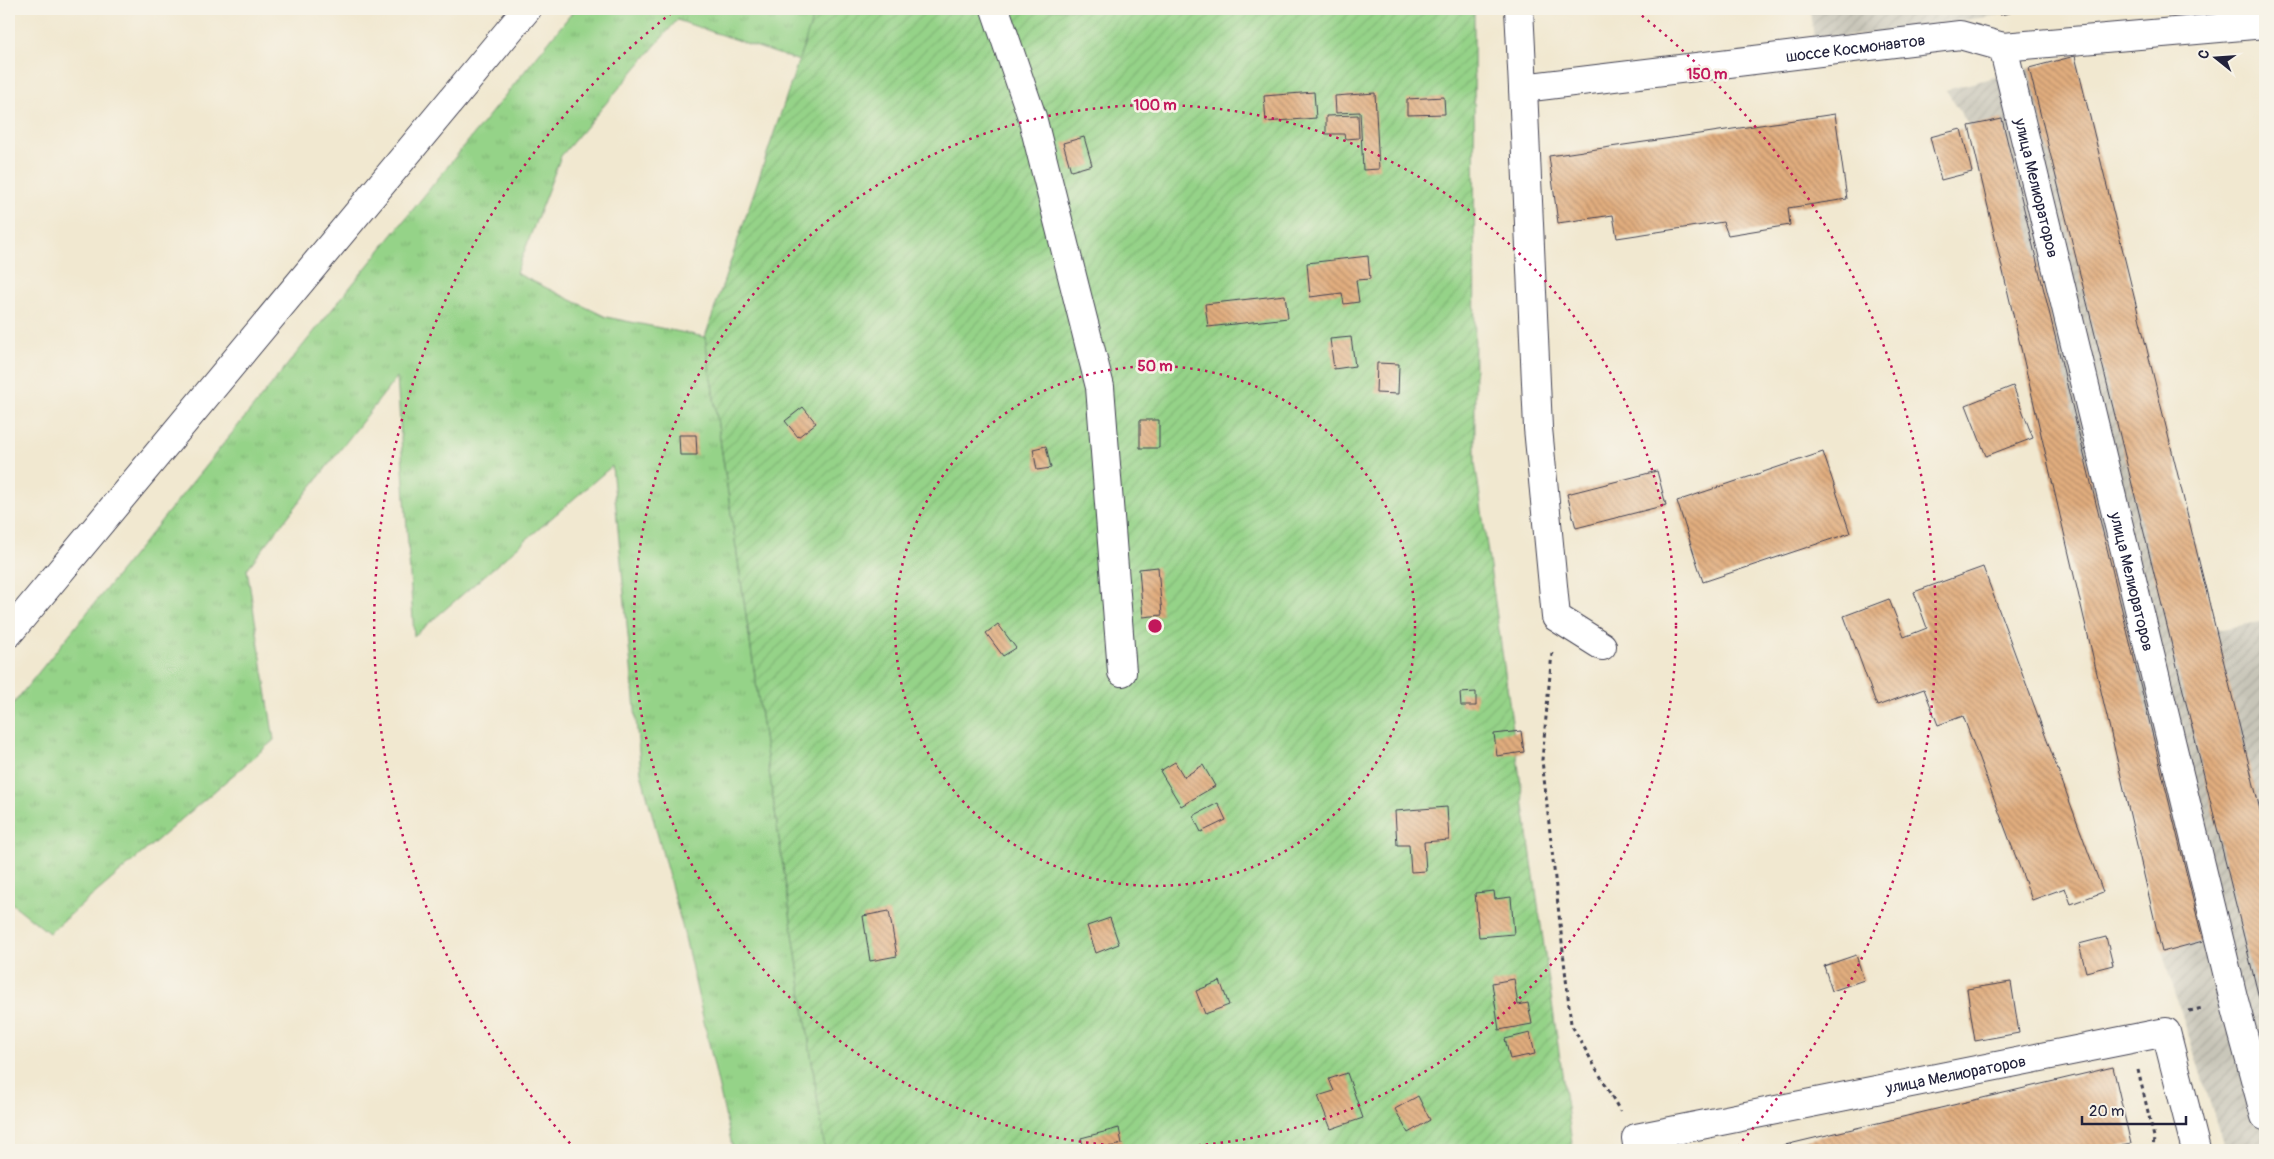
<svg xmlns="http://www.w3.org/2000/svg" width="2274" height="1159" viewBox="0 0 2274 1159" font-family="Pangolin,sans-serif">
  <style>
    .industrial { fill: url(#industrial-furrows) }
    .grass { fill: url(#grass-tufts); stroke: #5c7a62 }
    .garden { fill: url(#garden-furrows); stroke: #5c7a62 }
    .building { fill: url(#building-back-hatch) }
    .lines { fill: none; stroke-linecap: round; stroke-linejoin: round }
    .minor-casing { stroke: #414051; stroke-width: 30 }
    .path { stroke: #414051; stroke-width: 3; stroke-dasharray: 4 4; stroke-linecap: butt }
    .minor { stroke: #fff; stroke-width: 28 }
    .ring { fill: none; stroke: #c2185b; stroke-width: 2.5; stroke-dasharray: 2.5 5 }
    .labels { text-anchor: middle; stroke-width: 5; stroke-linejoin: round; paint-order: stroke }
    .street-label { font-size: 16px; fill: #22223b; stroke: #f7f3e8 }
    .centre { fill: #c2185b; stroke: #f7f3e8; stroke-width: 2.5 }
    .ring-label { font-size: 15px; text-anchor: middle; font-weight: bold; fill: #c2185b; stroke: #f7f3e8; stroke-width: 5; stroke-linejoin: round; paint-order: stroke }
  </style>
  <defs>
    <pattern id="industrial-furrows" width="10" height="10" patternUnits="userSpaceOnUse" patternTransform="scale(1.25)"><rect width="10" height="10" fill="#c7c5b8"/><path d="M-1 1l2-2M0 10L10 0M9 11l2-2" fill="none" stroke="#aba99f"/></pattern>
    <pattern id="grass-tufts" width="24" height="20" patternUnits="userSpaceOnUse" patternTransform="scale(1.25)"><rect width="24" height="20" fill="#95d388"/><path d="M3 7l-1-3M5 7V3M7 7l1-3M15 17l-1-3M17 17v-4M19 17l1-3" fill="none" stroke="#80b576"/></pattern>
    <pattern id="garden-furrows" width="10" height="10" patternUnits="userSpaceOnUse" patternTransform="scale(1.25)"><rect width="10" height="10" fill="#95d388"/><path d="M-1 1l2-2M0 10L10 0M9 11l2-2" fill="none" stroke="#80b576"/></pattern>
    <pattern id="building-back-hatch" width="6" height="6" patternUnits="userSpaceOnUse" patternTransform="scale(1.25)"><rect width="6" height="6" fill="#e1ad7e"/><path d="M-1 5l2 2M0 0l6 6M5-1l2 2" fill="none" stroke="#b68c68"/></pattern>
  </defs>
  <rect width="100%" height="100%" fill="#f7f3e8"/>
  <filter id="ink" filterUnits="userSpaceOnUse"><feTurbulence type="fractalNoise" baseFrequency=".02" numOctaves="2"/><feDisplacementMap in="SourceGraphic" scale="10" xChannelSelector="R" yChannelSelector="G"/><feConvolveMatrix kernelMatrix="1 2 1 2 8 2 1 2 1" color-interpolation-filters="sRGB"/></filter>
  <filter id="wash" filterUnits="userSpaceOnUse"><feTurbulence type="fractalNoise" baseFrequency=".0096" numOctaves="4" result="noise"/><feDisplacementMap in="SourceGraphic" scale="20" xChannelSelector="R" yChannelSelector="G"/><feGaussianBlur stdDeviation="1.12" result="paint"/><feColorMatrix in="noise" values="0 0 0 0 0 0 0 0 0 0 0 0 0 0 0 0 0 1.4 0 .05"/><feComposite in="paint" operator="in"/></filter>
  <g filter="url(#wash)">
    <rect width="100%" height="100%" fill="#f1e8d0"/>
    <path class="industrial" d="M1811 9H2027L2000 15 1814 41Z
      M2075 56 2216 630 2265 621V1150H2225L2162 952 1969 126 1946 90Z"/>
    <path class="grass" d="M575 9H969L832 72 677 20 561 156 516 273 606 317 705 337 825 1150H733L684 933 641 773 612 466 414 636 397 377 247 569 274 740 49 933 9 901V709Z"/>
    <path class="garden" d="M816 9H1474L1475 462 1573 1150H825L705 337Z"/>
    <g id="blocks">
      <path class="building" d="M1998 9H2023V10L2000 15Z
        M2075 56 2265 830V1022L2029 68Z
        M1314 92 1316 118 1266 122 1264 96Z
        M1375 93 1379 169 1363 170 1360 112 1336 113 1335 96Z
        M1444 97 1445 114 1407 115V99Z
        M1835 114 1847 199 1788 208 1790 225 1728 235 1723 222 1617 238 1613 215 1558 223 1549 156Z
        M1358 115 1359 138 1345 139 1344 134H1326V116Z
        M2002 119 2203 941 2162 952 1969 126Z
        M1961 129 1972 172 1941 180 1930 137Z
        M1084 137 1092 165 1071 171 1063 143Z
        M1368 256 1370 279 1356 280 1359 302 1344 304 1342 293 1310 297 1307 263Z
        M1285 295 1288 318 1208 327 1205 304Z
        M1351 337 1355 366 1334 369 1330 339Z
        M1377 363 1399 364 1398 394 1376 393Z
        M2013 386 2033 438 1986 456 1966 405Z
        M803 407 816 423 798 437 785 421Z
        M1140 420H1159V448H1140Z
        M679 435H696L697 455H680Z
        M1046 446 1051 468 1037 470 1033 449Z
        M1823 452 1850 533 1703 582 1677 501Z
        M1657 471 1666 505 1576 528 1567 494Z
        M1158 567 1162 615 1143 617 1139 569Z
        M1983 567 2103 892 2071 904 2065 888 2032 900 1963 716 1938 725 1924 689 1877 706 1844 616 1889 599 1904 637 1927 628 1914 592Z
        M998 624 1016 648 1003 656 986 633Z
        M1476 692V706H1461L1460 693Z
        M1521 731 1524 752 1497 756 1494 734Z
        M1175 762 1184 777 1203 765 1215 786 1181 806 1160 771Z
        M1218 803 1226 820 1201 832 1193 816Z
        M1447 807 1449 840 1424 842 1426 871 1411 872 1409 845H1397L1395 811Z
        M1494 891 1495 899 1511 897 1514 934 1479 937 1475 893Z
        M889 911 897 956 870 961 863 916Z
        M1110 918 1119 944 1096 953 1087 926Z
        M2106 937 2113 965 2086 972 2079 944Z
        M1856 955 1864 980 1832 991 1824 966Z
        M1514 979 1518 1005 1528 1003 1532 1024 1499 1030 1492 983Z
        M1220 981 1229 1005 1205 1014 1196 991Z
        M2011 982 2019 1033 1975 1041 1967 989Z
        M1530 1033 1535 1054 1510 1059 1505 1039Z
        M2113 1067 2131 1144 2103 1150H1764Z
        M1347 1073 1363 1118 1331 1129 1318 1096 1334 1091 1329 1079Z
        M1418 1096 1430 1120 1408 1133 1395 1109Z
        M1119 1128 1122 1144 1097 1150H1085L1081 1138Z"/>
    </g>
  </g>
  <g filter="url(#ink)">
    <use href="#blocks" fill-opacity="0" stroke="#414051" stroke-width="1"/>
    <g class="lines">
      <g class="minor-casing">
        <g id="minor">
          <path d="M995 9 1032 117 1100 387 1122 672"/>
          <path id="s1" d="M1519 9 1523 88 1960 35 2003 47 2265 24"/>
          <path id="s2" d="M2003 47 2233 997 2265 1116"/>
          <path d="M1523 88 1538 428 1556 617 1602 646"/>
          <path d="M9 633 527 9"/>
          <path id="s3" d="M1638 1150 1636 1138 2166 1032 2196 1150"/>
        </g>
      </g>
      <path class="path" d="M1552 653 1542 760 1571 1024 1620 1111
        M2189 1011 2203 1008
        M2138 1070 2154 1137 2153 1150"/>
      <use href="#minor" class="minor"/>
    </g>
  </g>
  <g class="ring">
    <circle cx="1155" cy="626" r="260"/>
    <circle cx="1155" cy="626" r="521"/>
    <path d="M575 1149A781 781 0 0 1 674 11M1636 11A781 781 0 0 1 1735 1149"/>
  </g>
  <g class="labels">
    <g class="street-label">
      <text dy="6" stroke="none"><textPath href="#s1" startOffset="414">шоссе Космонавтов</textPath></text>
      <text dy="6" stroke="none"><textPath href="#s2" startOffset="145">улица Мелиораторов</textPath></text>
      <text dy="6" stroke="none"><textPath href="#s2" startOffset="550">улица Мелиораторов</textPath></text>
      <text dy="6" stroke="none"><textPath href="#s3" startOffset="338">улица Мелиораторов</textPath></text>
    </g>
  </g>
  <circle cx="1155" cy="626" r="8" class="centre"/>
  <g class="ring-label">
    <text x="1707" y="79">150 m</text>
    <text x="1155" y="110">100 m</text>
    <text x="1155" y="371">50 m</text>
  </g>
  <rect width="2274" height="1159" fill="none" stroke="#f7f3e8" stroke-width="30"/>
  <g transform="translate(2216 58) rotate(287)" stroke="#f7f3e8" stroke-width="4" paint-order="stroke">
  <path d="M0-4L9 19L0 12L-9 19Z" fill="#22223b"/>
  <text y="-8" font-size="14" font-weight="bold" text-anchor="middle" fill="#22223b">С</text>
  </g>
  <path d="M2082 1116v8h104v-8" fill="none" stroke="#22223b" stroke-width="2.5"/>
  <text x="2089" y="1116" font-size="15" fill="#22223b" stroke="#f7f3e8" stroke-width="4" paint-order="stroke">20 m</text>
</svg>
